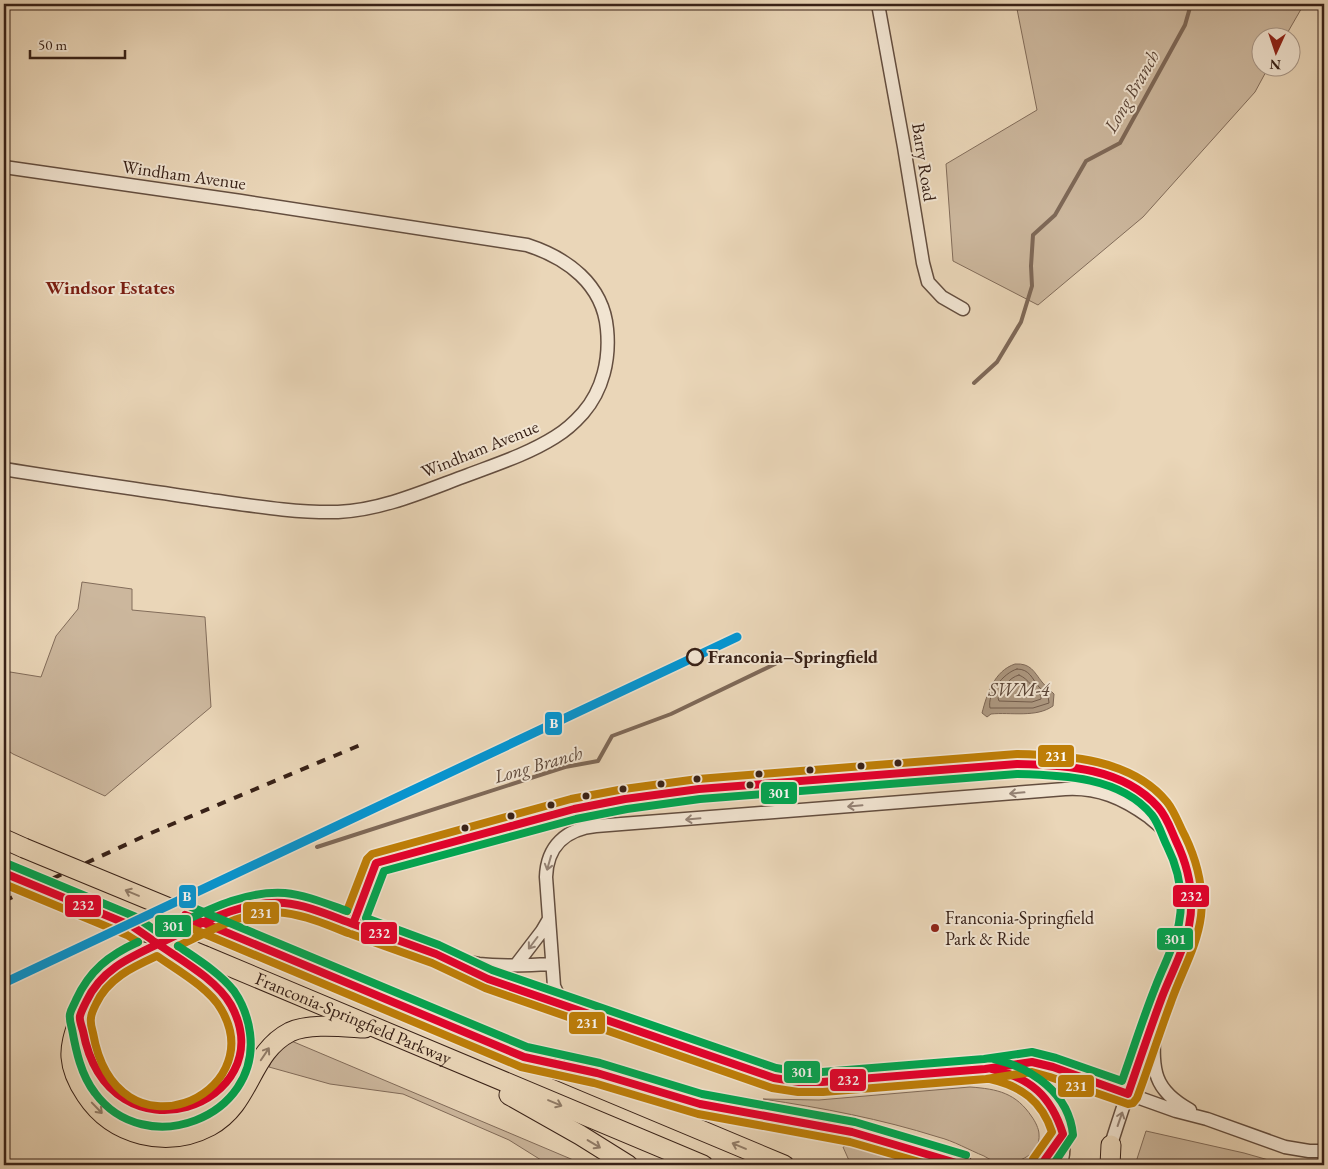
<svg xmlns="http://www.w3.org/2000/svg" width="1328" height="1169" viewBox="0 0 1328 1169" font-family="'EB Garamond',serif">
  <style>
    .green { fill: #ccb79d; stroke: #826c5a }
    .water { fill: #ad9881; stroke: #7e6857 }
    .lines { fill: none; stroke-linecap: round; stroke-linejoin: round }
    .shore { stroke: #725c4c; stroke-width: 1 }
    .stream { stroke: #7e6857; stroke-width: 4 }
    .street-casing { stroke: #644e3f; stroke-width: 15 }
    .primary-casing { stroke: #382117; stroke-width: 21 }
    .street { stroke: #f1e4d1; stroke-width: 12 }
    .primary { stroke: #ead6b8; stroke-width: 19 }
    .rail { stroke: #382117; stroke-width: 4; stroke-dasharray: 9 9; stroke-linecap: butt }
    .primary-bridge-casing { stroke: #382117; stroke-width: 21; stroke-linecap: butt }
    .primary-bridge { stroke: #ead6b8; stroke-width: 19 }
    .bus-1-casing { stroke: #f1e4d1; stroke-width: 11 }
    .bus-2-casing { stroke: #f1e4d1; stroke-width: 11 }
    .bus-3-casing { stroke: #f1e4d1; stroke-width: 11 }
    .bus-1 { stroke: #e4002b; stroke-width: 8 }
    .bus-2 { stroke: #be7e07; stroke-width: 8 }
    .bus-3 { stroke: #00a651; stroke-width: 8 }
    .metro-1-casing { stroke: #f1e4d1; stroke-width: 12 }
    .metro-1 { stroke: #0396d4; stroke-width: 9 }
    .oneway { stroke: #948274 }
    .oneway2 { stroke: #917c68 }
    .stop-dot { fill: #f1e4d1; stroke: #382117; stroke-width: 2.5 }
    .bus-dot { fill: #382117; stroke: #f1e4d1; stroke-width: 2 }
    .poi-dot { fill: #8f2418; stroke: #f1e4d1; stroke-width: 2 }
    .labels { text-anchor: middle; stroke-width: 4; stroke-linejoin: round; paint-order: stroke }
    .street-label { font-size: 18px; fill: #382117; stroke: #f1e4d1 }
    .stop-label { font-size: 18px; font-weight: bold; fill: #382117; stroke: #f1e4d1; text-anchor: start }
    .poi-label { font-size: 18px; fill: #382117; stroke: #f1e4d1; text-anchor: start }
    .water-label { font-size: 19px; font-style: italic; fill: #5b4537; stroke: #f1e4d1 }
    .neighbourhood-label { font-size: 19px; font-weight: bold; fill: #7a1f14; stroke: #f1e4d1 }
    .line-badge { stroke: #f1e4d1; stroke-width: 2 }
    .badge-label { font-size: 14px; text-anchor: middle; font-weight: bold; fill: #fff }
  </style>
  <rect width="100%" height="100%" fill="#ead6b8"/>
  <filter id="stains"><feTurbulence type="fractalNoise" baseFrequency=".004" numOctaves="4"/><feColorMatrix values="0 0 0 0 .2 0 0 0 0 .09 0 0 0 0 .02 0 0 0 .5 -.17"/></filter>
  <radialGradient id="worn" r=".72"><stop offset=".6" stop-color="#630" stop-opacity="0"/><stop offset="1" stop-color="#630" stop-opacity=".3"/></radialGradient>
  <path class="green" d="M1016 4H1304L1285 37 1260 38V68H1268L1255 92 1143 217 1038 305 953 261 946 164 1037 110Z
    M82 582 132 589V610L205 617 211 707 105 796 13 754 4 748V671L41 677 56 636 78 609Z
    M282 1037 571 1159 582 1165H549L509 1140 403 1094 330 1084 269 1067Z
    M970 1087C998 1089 1016 1093 1032 1117 1035 1121 1039 1129 1039 1134 1041 1154 1018 1164 1002 1163 996 1163 989 1159 984 1156 969 1150 954 1141 938 1137 881 1119 823 1108 763 1099L819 1100Z
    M1146 1131 1244 1153 1286 1165H1135Z
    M850 1144 932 1165H851L843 1147Z"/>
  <path class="water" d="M1015 664C1031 663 1034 672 1042 682 1045 686 1050 690 1054 694L1053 706C1036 718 1011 712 991 714L987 717 982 713C987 694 994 671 1015 664Z"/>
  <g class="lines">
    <path class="shore" d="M1017 669C1030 669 1032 679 1039 687 1042 690 1046 692 1048 696L1049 703 1033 708H990C987 694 1003 673 1017 669Z
      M1019 675C1029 679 1033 689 1041 696V699L1032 702 999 701 998 698C1003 688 1008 678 1019 675Z"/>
    <path class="stream" d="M974 383 997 362 1021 322 1032 286 1031 266 1033 235 1055 215 1086 161 1120 143 1185 25 1191 4
      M317 847 565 767 598 761 612 736 671 714 775 664"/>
    <g class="street-casing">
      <path id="street" d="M878 4 904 147 923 263 928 282 942 297 963 309
        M4 167 241 201 527 245C567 258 603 284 607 329 610 359 603 390 583 413 575 422 565 431 555 437 528 454 497 464 468 475 427 490 383 510 338 512 293 513 248 505 203 499 137 489 70 480 4 469
        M436 954 488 979 774 1078 799 1082H822L985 1069 1024 1063 1032 1062 1053 1067 1176 1111 1207 1119 1285 1147 1309 1151H1324
        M516 965 542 931 549 919
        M568 1008 559 997 554 986 546 877C547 846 566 829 596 826L1065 789C1098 787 1123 798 1149 817 1227 877 1181 943 1155 1015 1139 1060 1123 1105 1109 1151
        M80 1016C87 999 94 983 108 971 129 953 158 944 183 933 205 923 227 910 250 904 268 900 286 902 303 906 362 924 418 955 479 964 503 967 528 965 552 964
        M1154 1030C1153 1070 1152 1089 1190 1110
        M995 1070C1042 1080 1073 1115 1061 1165"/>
    </g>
    <g class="primary-casing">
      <g id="primary">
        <path d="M4 839 24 848"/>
        <path d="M242 938 784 1165"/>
        <path id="s1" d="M205 956 703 1165"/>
        <path d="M80 1016C76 1029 70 1043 71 1057 72 1071 78 1083 86 1095 113 1136 167 1149 210 1126 252 1103 249 1053 290 1032 309 1023 344 1027 365 1028"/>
        <path d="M81 1022C84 1044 89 1069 103 1087 147 1146 247 1112 240 1038 239 1026 237 1015 231 1005 220 987 202 976 186 964"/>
        <path d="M572 1067 597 1073 700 1104 873 1137 963 1165"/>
        <path d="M509 1095 580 1135 628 1165"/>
        <path d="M1041 1165 1063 1134"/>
        <path d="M1110 1165 1111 1145"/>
      </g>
    </g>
    <use href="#street" class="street"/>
    <use href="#primary" class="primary"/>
    <path class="rail" d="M4 901 151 833 365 743"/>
    <g class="primary-bridge-casing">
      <path id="primary-bridge" d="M24 848 242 938
        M4 873 205 956
        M160 946 186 964"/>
    </g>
    <use href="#primary-bridge" class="primary-bridge"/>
    <g class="bus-1-casing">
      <path id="bus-1" d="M1017 764C1067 765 1123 768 1158 807 1167 817 1171 830 1176 841 1189 868 1195 896 1189 926 1184 951 1171 973 1162 997 1150 1029 1139 1062 1128 1094L1053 1067 1032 1062 985 1069 822 1082H799L774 1078 488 979 436 954 353 924 376 863 574 809 625 799 699 789Z
        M4 873 132 926 158 944
        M185 915 524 1057 597 1073 700 1104 852 1132 963 1165
        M158 944C181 960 217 980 231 1005 285 1104 109 1169 83 1031 82 1027 79 1020 80 1016 81 1012 84 1006 86 1002 100 971 128 958 158 944Z
        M158 944C197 926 239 900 284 903 307 905 331 916 353 924
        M992 1069C1031 1078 1051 1096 1063 1134L1041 1165"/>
    </g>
    <g class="bus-2-casing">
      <path id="bus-2" d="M4 884 127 935 138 942
        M347 911 367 859 372 854 571 799 624 789 698 779 1017 754C1068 755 1132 759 1167 802 1175 812 1179 825 1185 836 1197 861 1204 888 1201 916 1197 947 1181 973 1171 1002 1159 1034 1149 1066 1137 1098L1133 1103 1128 1104 1050 1077 1032 1072 986 1079 823 1092H798L772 1088 485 988 432 963 351 934
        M181 924 521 1067 594 1083 698 1114 850 1142 930 1165
        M178 946C211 931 247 908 285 913 307 916 328 925 348 933
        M157 956C177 970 209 988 221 1009 272 1095 116 1165 93 1033 92 1029 90 1023 91 1018 91 1014 94 1008 96 1004 108 978 133 967 157 956Z
        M990 1079C1021 1086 1042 1101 1052 1132L1033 1159"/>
    </g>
    <g class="bus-3-casing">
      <path id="bus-3" d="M1017 774C1063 775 1121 777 1152 815 1159 824 1162 836 1167 846 1179 870 1184 896 1179 923 1175 946 1163 966 1155 988 1143 1018 1133 1050 1122 1081L1056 1058 1032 1052 984 1059 822 1072H800L776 1068 492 970 439 945 366 918 384 871 576 819 627 809 700 799Z
        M8 864 136 917 159 933C199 915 240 890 285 893 306 895 327 904 347 911
        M189 906 527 1047 600 1063 702 1094 855 1122 966 1155
        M138 942C109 955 89 971 76 1000 74 1005 71 1009 70 1014 69 1019 71 1025 72 1029 76 1051 81 1075 95 1093 145 1161 261 1118 250 1033 248 1018 243 1004 234 991 220 973 197 959 178 946
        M994 1059C1032 1068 1069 1093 1073 1135L1053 1165"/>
    </g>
    <use href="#bus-1" class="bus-1"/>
    <use href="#bus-2" class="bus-2"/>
    <use href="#bus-3" class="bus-3"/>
    <g class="metro-1-casing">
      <path id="metro-1" d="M4 983 737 637"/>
    </g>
    <use href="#metro-1" class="metro-1"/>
  </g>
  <defs><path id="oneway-shaft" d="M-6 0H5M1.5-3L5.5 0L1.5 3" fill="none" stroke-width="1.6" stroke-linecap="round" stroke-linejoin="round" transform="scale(1.25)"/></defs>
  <g class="oneway">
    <use href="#oneway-shaft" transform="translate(1017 793) rotate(175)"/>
    <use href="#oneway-shaft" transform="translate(855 806) rotate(175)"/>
    <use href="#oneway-shaft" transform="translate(693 819) rotate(175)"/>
    <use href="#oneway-shaft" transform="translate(549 863) rotate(106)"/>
    <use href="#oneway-shaft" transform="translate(533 943) rotate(127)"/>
    <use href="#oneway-shaft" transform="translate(1120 1119) rotate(-71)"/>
  </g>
  <g class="oneway2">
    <use href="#oneway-shaft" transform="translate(132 893) rotate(-157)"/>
    <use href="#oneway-shaft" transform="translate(265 1054) rotate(-56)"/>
    <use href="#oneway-shaft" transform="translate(555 1103) rotate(23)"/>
    <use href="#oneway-shaft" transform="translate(97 1108) rotate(46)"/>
    <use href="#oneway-shaft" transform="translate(594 1144) rotate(31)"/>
    <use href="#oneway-shaft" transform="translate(739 1146) rotate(-157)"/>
  </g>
  <circle class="stop-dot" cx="695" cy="657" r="8"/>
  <g class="bus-dot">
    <circle cx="898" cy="763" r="4.5"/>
    <circle cx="861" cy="766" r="4.5"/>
    <circle cx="810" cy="770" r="4.5"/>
    <circle cx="759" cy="774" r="4.5"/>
    <circle cx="697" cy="779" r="4.5"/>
    <circle cx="661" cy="784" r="4.5"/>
    <circle cx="750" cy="785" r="4.5"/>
    <circle cx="623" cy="789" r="4.5"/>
    <circle cx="586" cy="796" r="4.5"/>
    <circle cx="551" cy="805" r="4.5"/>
    <circle cx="511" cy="816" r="4.5"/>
    <circle cx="465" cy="828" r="4.5"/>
  </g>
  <circle class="poi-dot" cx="935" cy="928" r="5"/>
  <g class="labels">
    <g class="street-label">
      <text transform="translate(924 162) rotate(81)" y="6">Barry Road</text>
      <text transform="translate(184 175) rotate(8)" y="6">Windham Avenue</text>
      <text transform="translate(480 449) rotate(-22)" y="6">Windham Avenue</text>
      <text dy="6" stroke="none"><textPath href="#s1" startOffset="161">Franconia-Springfield Parkway</textPath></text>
    </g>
    <g class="stop-label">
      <text x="708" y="663">Franconia–Springfield</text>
    </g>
    <g class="poi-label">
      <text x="945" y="924">Franconia-Springfield<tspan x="945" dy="21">Park &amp; Ride</tspan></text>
    </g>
    <g class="water-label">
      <text transform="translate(1131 91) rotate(-60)" y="7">Long Branch</text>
      <text x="1019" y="696">SWM-4</text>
      <text transform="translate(538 764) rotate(-16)" y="7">Long Branch</text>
    </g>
    <g class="neighbourhood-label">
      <text x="110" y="294">Windsor Estates</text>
    </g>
  </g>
  <g class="line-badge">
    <rect x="544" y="711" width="19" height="25" rx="5" fill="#0396d4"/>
    <rect x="1037" y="744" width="38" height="24" rx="5" fill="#be7e07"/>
    <rect x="760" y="781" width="38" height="24" rx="5" fill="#00a651"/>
    <rect x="1172" y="884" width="38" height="24" rx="5" fill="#e4002b"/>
    <rect x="178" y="884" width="19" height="25" rx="5" fill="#0396d4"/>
    <rect x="64" y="894" width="38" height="24" rx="5" fill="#e4002b"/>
    <rect x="242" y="901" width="38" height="24" rx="5" fill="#be7e07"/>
    <rect x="154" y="914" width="38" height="24" rx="5" fill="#00a651"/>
    <rect x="360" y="921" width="38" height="24" rx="5" fill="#e4002b"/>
    <rect x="1156" y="927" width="38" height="24" rx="5" fill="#00a651"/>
    <rect x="568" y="1011" width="38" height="24" rx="5" fill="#be7e07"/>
    <rect x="783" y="1060" width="38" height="24" rx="5" fill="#00a651"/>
    <rect x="829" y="1068" width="38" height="24" rx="5" fill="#e4002b"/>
    <rect x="1057" y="1074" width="38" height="24" rx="5" fill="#be7e07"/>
  </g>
  <g class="badge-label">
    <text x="554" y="728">B</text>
    <text x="1056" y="761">231</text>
    <text x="779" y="798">301</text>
    <text x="1191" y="901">232</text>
    <text x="187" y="901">B</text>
    <text x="83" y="910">232</text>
    <text x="261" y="918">231</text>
    <text x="173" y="931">301</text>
    <text x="379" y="938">232</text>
    <text x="1175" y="944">301</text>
    <text x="587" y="1028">231</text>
    <text x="802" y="1077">301</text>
    <text x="848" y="1085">232</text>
    <text x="1076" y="1091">231</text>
  </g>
  <rect width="1328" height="1169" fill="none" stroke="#ead6b8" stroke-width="20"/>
  <rect x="5" y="5" width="1318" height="1159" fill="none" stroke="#382117" stroke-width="2.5"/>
  <rect x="10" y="10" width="1308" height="1149" fill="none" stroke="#382117"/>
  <g transform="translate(1276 52) rotate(183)"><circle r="24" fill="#f1e4d1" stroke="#a79687"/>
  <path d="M0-4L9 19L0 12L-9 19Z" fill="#8f2418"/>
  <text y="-8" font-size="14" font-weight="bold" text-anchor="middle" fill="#382117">N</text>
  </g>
  <path d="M30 50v8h95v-8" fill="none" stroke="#382117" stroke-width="2.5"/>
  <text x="38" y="50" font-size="15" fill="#382117" stroke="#f1e4d1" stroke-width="4" paint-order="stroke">50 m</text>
  <rect width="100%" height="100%" filter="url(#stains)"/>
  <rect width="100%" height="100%" fill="url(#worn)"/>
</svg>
